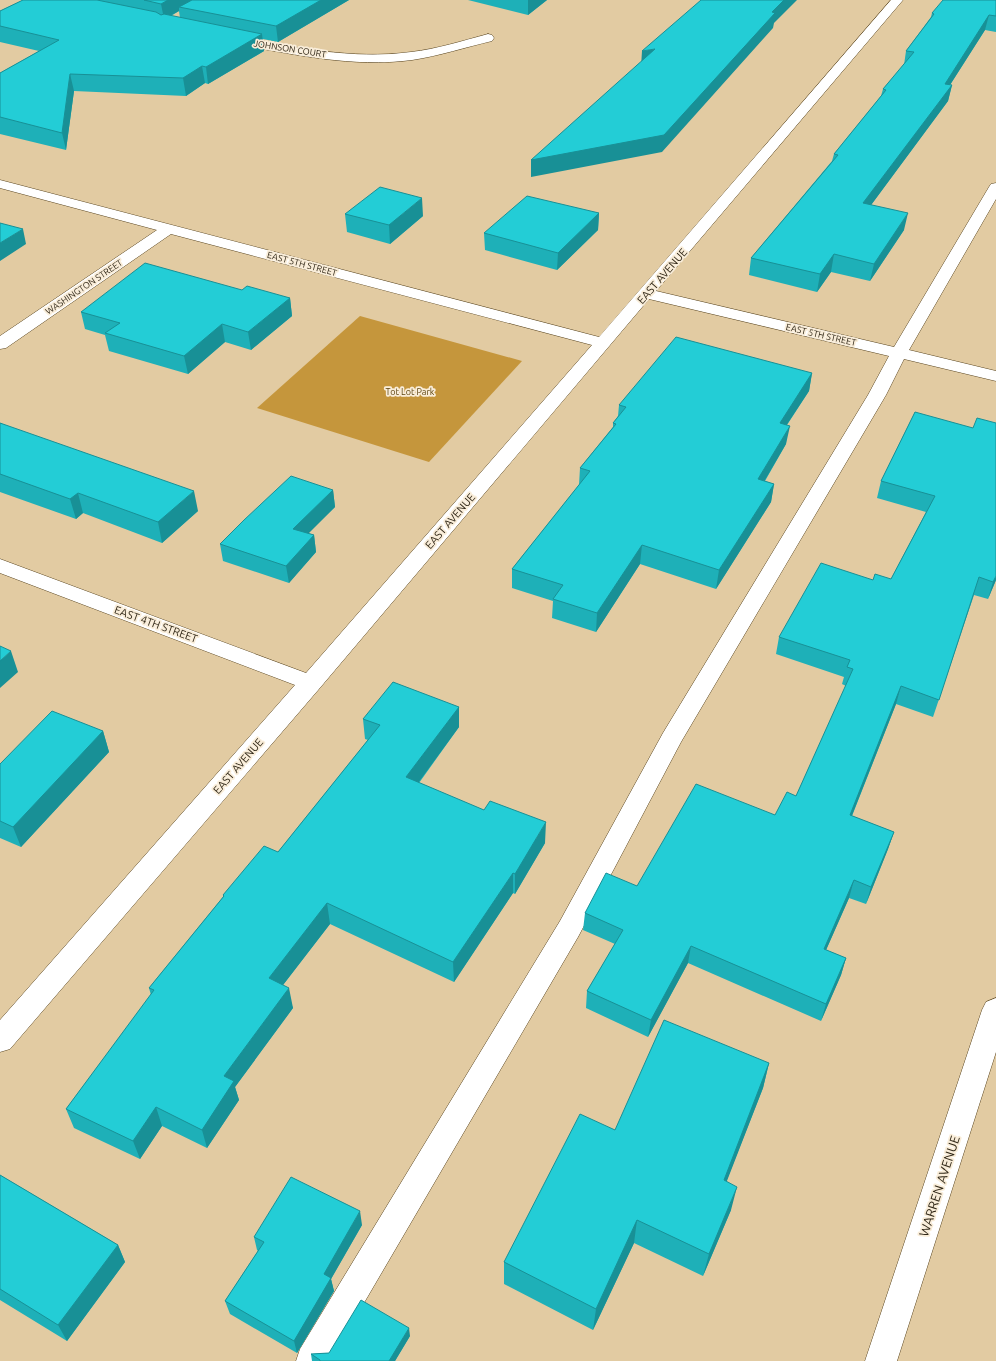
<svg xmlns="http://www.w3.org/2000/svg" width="996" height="1361" viewBox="0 0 996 1361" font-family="Ubuntu,sans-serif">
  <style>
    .green { fill: #c5963c }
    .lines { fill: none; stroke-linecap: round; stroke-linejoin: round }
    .minor-casing { stroke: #5a4621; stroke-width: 1 }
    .minor { fill: #fff; fill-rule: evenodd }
    .wall { fill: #1eb0b8; fill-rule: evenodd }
    .shaded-wall { fill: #189096 }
    .building { fill: #23cdd6; stroke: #189096 }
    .labels { text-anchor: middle; stroke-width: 3.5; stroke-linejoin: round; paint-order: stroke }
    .far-street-label { font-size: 9px; fill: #312818; stroke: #f9edd9 }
    .far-park-label { font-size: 9px; fill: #5d440f; stroke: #f9edd9 }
    .street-label { font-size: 11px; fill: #312818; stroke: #f9edd9 }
    .near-street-label { font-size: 13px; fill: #312818; stroke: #f9edd9 }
  </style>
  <rect width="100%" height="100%" fill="#e2cba2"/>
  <path class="green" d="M360 316 522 361 429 462 257 408Z"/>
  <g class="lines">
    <g class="minor-casing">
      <path id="minor" d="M891 0H903L656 291 894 347 989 187 991 184 996 183V199L909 350 996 371V381L904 359 886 395 681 742 578 937 330 1361H296L300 1349 560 921 663 733 868 395 889 356 649 299 319 689 10 1049 0 1052V1020L295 685 0 573V559L306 673 592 345 171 234 6 348 0 349V336L157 230 0 188V180L599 337Z
        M488 34 492 35 494 38 492 41C466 47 439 56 412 60 353 68 293 54 235 44L231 43 229 40 231 37 235 36C293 47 352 60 411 52 437 49 462 41 488 34Z
        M996 998V1052L897 1361H865L982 1010 986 1002Z"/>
    </g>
    <use href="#minor" class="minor"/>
  </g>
  <path class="wall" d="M23 0H349L278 42 263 39 264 51 208 84 205 83 186 96 74 91 66 150 0 134V73L39 51 0 42V11ZM179 11 180 18 171 16Z
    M468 0H547L528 15Z
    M996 0V32L985 30 950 85H952L948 101 871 205 904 230 870 281 831 272 817 292 749 275 751 258 832 161 834 154 881 96 883 89 904 65 906 51 931 17 932 13Z
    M599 213 598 230 557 270 485 250 484 233Z
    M345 214 423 216 390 244 347 232Z
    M242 290 290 298 292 316 251 350 225 342 188 374 109 351 105 335 85 329 81 312Z
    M812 373 809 391 787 425 786 444 765 481 774 484 771 502 716 589 640 564 596 632 552 618 553 601 512 588V569L579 485 580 468 613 427V423L618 416 619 405Z
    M915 412 996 580 988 599 974 595 933 717 896 704 852 816 894 832 888 849 866 904 849 898 826 950 846 958 841 975 821 1021 688 963 648 1037 586 1008 587 991 615 944 583 930 585 913 775 815 796 796 846 686 842 684 844 677 776 654 779 637 873 580 891 579 926 512 877 498 881 481Z
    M0 423 198 511 162 543 83 513 76 519 0 492Z
    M333 490 335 507 308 533 314 535 316 552 289 583 223 561 220 544Z
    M459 707V727L419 783 545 843 515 894 513 893 454 982 330 924 283 985 293 1008 235 1087 239 1100 207 1148 162 1126 140 1159 74 1128 66 1109 151 995 149 988 223 897V895L278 852 368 740 365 739 363 719Z
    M103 731 109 752 21 847 0 838V764Z
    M769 1063 763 1088 726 1182 731 1210 703 1276 634 1243 593 1330 504 1284V1262L615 1130Z
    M0 1175 118 1245 125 1262 67 1341 0 1300Z
    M362 1225 331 1279 334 1291 297 1353 230 1314 225 1301 258 1251 257 1250 254 1237Z
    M410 1336 395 1361H312L311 1354 329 1353Z"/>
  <path class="shaded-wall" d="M168 0H200L179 7V11L164 19 161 4Z
    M321 0H349L278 42 276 26Z
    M528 0H547L528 15Z
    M784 0H797L774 23 773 28 662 152 531 177V160L772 12Z
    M989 15 985 30 941 99 945 84Z
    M262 34 264 51 208 84 206 67Z
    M655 49 641 67 642 51Z
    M202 66 205 83 186 96 183 78Z
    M70 74 74 91 66 150 62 133Z
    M952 85 948 101 860 220 863 203Z
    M422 198 423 216 390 244 389 225Z
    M599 213 598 230 557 270 558 253Z
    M908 213 904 230 870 281 874 264Z
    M23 229 26 244 0 261V243Z
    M834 254 831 272 817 292 820 274Z
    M290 298 292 316 251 350 248 332Z
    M222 324 225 342 188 374 184 356Z
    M812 373 809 391 776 441 780 423Z
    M790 426 786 444 755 497 758 479Z
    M774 484 771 502 716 589 719 570Z
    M333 490 335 507 296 546 293 529Z
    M194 491 198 511 162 543 158 522Z
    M78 493 83 513 76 519 70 499Z
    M314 535 316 552 289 583 286 566Z
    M642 545 640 564 596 632 597 613Z
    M996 576V580L988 599 993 582Z
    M11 651 18 672 0 688V661Z
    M901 686 896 704 845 833 850 815Z
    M459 707V727L407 798 406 777Z
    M103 731 109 752 21 847 13 827Z
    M546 822 545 843 515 894V874Z
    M894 832 888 849 866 904 871 887Z
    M513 873V893L454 982 453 962Z
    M854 880 849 898 819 966 824 949Z
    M327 903 330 924 273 998 269 978Z
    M691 946 688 963 648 1037 651 1020Z
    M846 958 841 975 821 1021 826 1004Z
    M289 988 293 1008 235 1087 239 1100 207 1148 202 1130 224 1076Z
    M769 1063 763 1088 718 1204 724 1180Z
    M156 1107 162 1126 140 1159 133 1141Z
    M737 1187 731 1210 703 1276 709 1254Z
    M360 1211 362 1225 331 1279 334 1291 297 1353 294 1341 324 1274Z
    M637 1220 634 1243 593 1330 596 1309Z
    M118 1245 125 1262 67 1341 58 1325Z
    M409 1328 410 1336 395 1361H389Z"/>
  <path class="building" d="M23 0H97L156 12 161 15 164 14 262 34 206 67 202 66 183 78 70 74 62 133 0 117V73L59 40 0 26V11Z
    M144 0H168L161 4Z
    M192 0H321L276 26 179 7Z
    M701 0H784L772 12 775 13 664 135 531 160 655 49 642 51Z
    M943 0H996V16L989 15 945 84 952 85 863 203 908 213 874 264 834 254 820 274 751 258 838 155 834 154 886 90 883 89 914 52 906 51 934 14 932 13Z
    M380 187 422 198 389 225 345 214Z
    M527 196 599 213 558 253 484 233Z
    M0 223 23 229 0 243Z
    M145 263 242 290 247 286 290 298 248 332 222 324 184 356 105 333 120 323 81 312Z
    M676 337 812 373 780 423 790 426 758 479 774 484 719 570 642 545 597 613 553 599 563 585 512 569 590 471 580 468 616 424 613 423 626 407 619 405Z
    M915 412 973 428 977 418 996 423V576L993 582 979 577 939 700 901 686 850 815 894 832 871 887 854 880 824 949 846 958 826 1004 691 946 651 1020 587 991 623 930 585 913 606 873 637 886 696 784 775 815 787 792 796 796 853 669 847 667 850 660 779 637 821 563 873 580 875 574 891 579 935 496 881 481Z
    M0 423 194 491 158 522 78 493 70 499 0 474Z
    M291 476 333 490 293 529 314 535 286 566 220 544 244 520Z
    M0 646 11 651 0 661Z
    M393 682 459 707 406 777 484 810 490 801 546 822 515 874 513 873 453 962 327 903 269 978 289 988 224 1076 234 1081 202 1130 156 1107 133 1141 66 1109 154 990 149 988 224 896 223 895 264 846 278 852 380 725 363 719Z
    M52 711 103 731 13 827 0 821V764Z
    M664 1020 769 1063 724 1180 737 1187 709 1254 637 1220 596 1309 504 1262 580 1114 615 1130Z
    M0 1175 118 1245 58 1325 0 1289Z
    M291 1177 360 1211 324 1274 331 1278 294 1341 225 1301 264 1242 254 1237Z
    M361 1300 409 1328 389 1361H320V1360L311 1354 329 1353Z"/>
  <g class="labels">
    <g class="far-street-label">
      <text transform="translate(290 49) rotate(9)" y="3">JOHNSON COURT</text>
      <text transform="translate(302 264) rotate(15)" y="3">EAST 5TH STREET</text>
      <text transform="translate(84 287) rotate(-34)" y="3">WASHINGTON STREET</text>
      <text transform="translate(821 335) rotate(13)" y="3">EAST 5TH STREET</text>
    </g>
    <g class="far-park-label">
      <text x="410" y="395">Tot Lot Park</text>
    </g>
    <g class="street-label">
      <text transform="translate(662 276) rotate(-49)" y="4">EAST AVENUE</text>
      <text transform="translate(450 521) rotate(-49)" y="4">EAST AVENUE</text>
      <text transform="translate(156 624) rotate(20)" y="4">EAST 4TH STREET</text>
      <text transform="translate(238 766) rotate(-49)" y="4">EAST AVENUE</text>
    </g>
    <g class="near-street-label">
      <text transform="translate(939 1186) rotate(-72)" y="5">WARREN AVENUE</text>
    </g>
  </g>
</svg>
